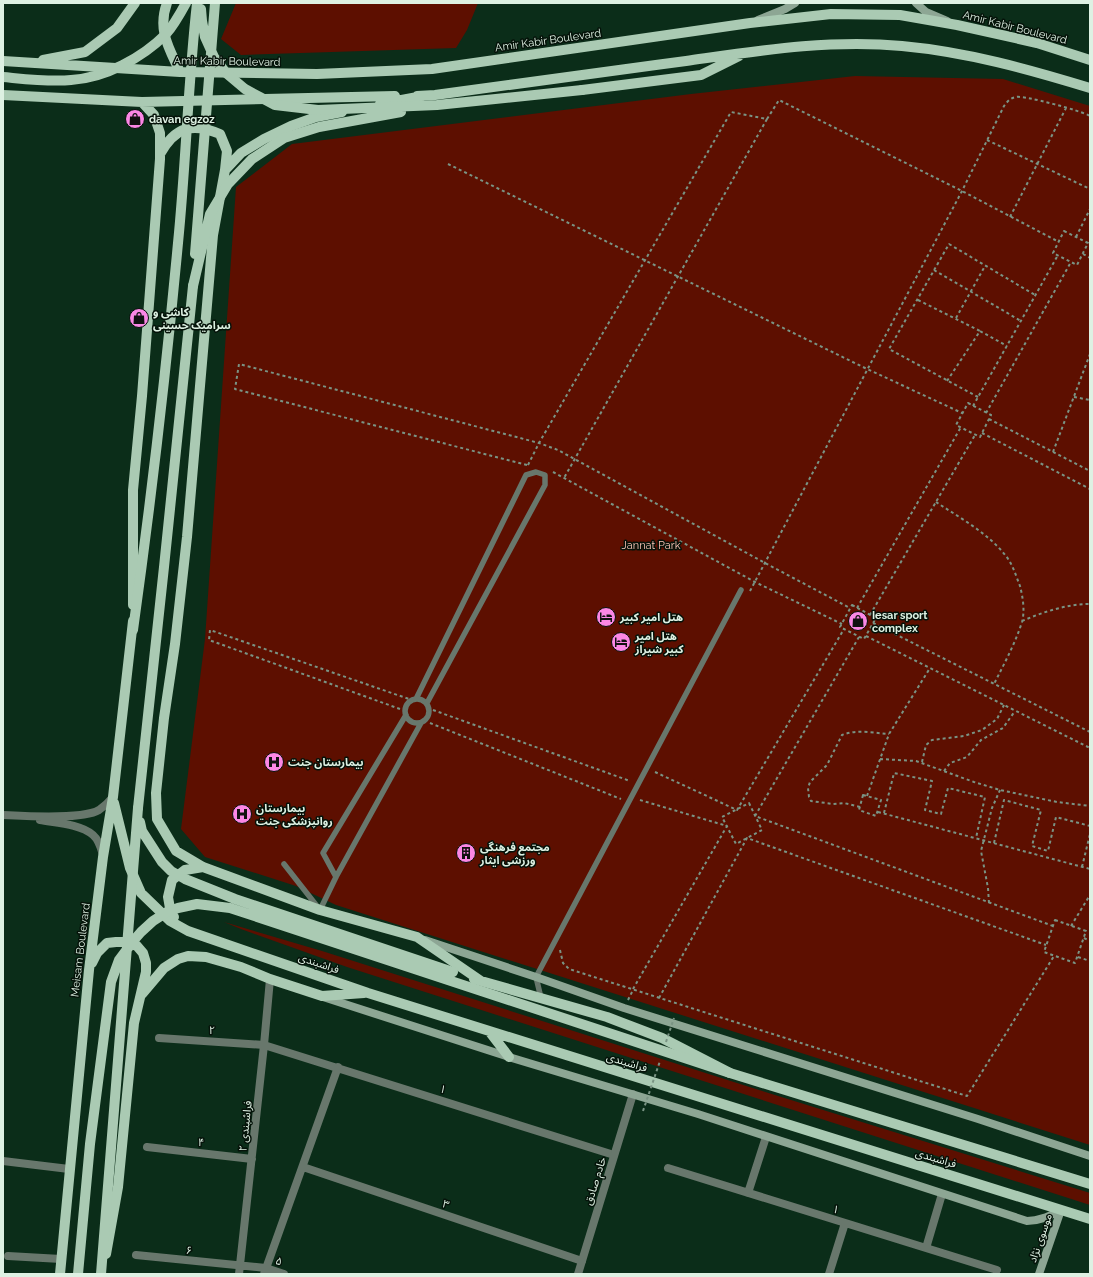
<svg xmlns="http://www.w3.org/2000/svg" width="1093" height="1277" viewBox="0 0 1093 1277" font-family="Raleway,'Noto Sans Arabic',sans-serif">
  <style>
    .green { fill: #5d0f00 }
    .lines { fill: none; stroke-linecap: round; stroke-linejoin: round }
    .path { stroke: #7a9484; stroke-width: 2; stroke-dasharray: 3 3; stroke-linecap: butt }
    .service { stroke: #68776c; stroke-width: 5.5 }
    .minor { stroke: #68776c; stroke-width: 8 }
    .tertiary { stroke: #68776c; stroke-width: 8 }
    .secondary { stroke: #8da694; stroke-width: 8 }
    .primary { stroke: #aacab3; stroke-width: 10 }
    .path-bridge { stroke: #7a9484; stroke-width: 2; stroke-dasharray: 3 3; stroke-linecap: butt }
    .primary-bridge { stroke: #aacab3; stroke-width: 10 }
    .labels { text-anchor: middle; stroke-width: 3; stroke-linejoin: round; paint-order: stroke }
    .street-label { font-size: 11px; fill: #def1e3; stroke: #051209 }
    .poi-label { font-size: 11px; font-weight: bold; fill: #def1e3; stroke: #051209; text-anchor: start }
    .park-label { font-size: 11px; fill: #fdc5b7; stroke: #051209 }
  </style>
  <rect width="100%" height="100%" fill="#0b2d19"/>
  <path class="green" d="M236 3H478L467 30 456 48 241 55 221 39Z
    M855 76 1003 79 1090 106V1145L336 905 296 886 205 857 181 829 205 639 236 187 292 144 691 94Z
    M224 922 322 951 759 1090 1090 1193V1205L347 967 241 929Z"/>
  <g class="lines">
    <path class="path" d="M767 119 779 100 962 191 1059 242
      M987 140 1090 189
      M448 164 865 368 962 413
      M1010 217 1066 108
      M1064 231 1088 243 1077 265 1053 253Z
      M1076 237 1090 209
      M1083 254 1090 258
      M934 270 1021 321
      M918 300 980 331
      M956 318 985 266
      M947 381 980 331 1007 346
      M978 397 889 349 949 244 1035 295
      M1074 397 1090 400
      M968 403 991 415 980 437 956 425Z
      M973 406 1058 255
      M986 413 1071 262
      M989 419 1090 471
      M982 433 1090 489
      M1053 452 1090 354
      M527 465 235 389 239 364 539 443 558 450 765 563 850 608
      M528 465 539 443 731 112 767 119 564 478
      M553 472 755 582 842 624
      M936 502C960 518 988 533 1006 556 1013 565 1016 576 1020 586 1023 598 1025 611 1022 622 1015 644 1004 664 994 684
      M750 591 962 191 1004 106C1007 102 1010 98 1016 97 1024 95 1082 111 1090 116
      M852 605 876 618 864 639 840 627Z
      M857 608 961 427
      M870 615 975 435
      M1022 621C1043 612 1067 604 1090 604
      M873 623 1090 732
      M866 636 1090 748
      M859 637 755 816 1053 926
      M400 709 209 640 210 630 409 699
      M433 710 630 781
      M430 723 621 799
      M880 759 916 761 974 782 1000 790 1057 802 1090 806
      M922 762 926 745 932 740 964 736 982 730 997 719 1004 705
      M944 771 950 763 967 757 981 740 1003 728 1015 711
      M655 772 737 810 844 629
      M863 795 881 800 876 816 859 810Z
      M867 796 889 734 930 668
      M749 803 762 830 736 844 722 817Z
      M860 807 844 803 833 804 811 801 809 797 808 788 810 782 827 765 842 735C856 729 874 733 889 734
      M878 812 1090 869
      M884 813 894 773 932 781 925 810 941 814 948 788 985 797 976 838
      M994 843 1004 800 1041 810 1032 846 1048 851 1056 817 1090 826
      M1082 867 1090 834
      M989 903 988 888 981 851 992 808 1000 790
      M1055 920 1086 931 1075 963 1044 952Z
      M1071 926 1090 895
      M1084 938 1090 941
      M560 950 563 963 569 969 967 1096 1054 956
      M1078 957 1090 961
      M633 989 727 826 640 800
      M659 998 747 838 1046 945
      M628 1000 633 990"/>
    <path class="service" d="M405 711a12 12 0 1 1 24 0a12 12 0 1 1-24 0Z
      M416 699 526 475 536 472 545 475V485L427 703
      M284 864 320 910 336 877 421 723
      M336 877 323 853 406 715
      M541 998 536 977 741 590"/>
    <path class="minor" d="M159 1038 264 1045 614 1155
      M147 1147 252 1159
      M3 1161 69 1169
      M303 1167 582 1261
      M668 1168 997 1270
      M748 1193 766 1137
      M926 1248 942 1194
      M136 1255 266 1268 284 1274
      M8 1256 61 1259
      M239 1274 264 1045 270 979
      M264 1274 338 1067
      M829 1274 845 1223"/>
    <path class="tertiary" d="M3 815C24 816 82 820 99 810 105 806 109 802 113 797
      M40 820C56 823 80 824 93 835 99 840 101 848 103 855
      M578 1274 633 1094"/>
    <path class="secondary" d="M916 3 926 12 947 21
      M758 20 785 9 795 3
      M425 940 536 977 624 1008 978 1119 1090 1156
      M323 997 509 1057 698 1114 1027 1221C1040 1221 1049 1216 1061 1210
      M1039 1274 1061 1210"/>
    <path class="primary" d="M167 3C157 30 169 48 180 72
      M43 60 85 52 117 28 135 3
      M3 61 180 72 317 74 432 69 750 23 831 14 900 15 957 25 1037 43 1090 60
      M582 90 701 75 739 56
      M3 95 142 102 395 96
      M417 96 435 95C518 84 602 72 686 61 757 51 829 39 902 46 967 52 1028 69 1090 88
      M380 104 423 96
      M342 112 316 117 291 126 264 139 241 153 225 170 213 235 187 537 175 644 164 718 156 793 157 819 176 851 203 867 320 910 417 937 481 981
      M160 154C175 127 192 122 220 134L227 151 225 170
      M133 605V490L142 396 160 159V133L154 115 142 102
      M114 803 130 868 141 893 170 921 188 931 368 993 1090 1219
      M138 808 164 567 193 286
      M174 917 171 914 168 897 172 880 185 870 203 867
      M92 963 97 953 107 943 116 942H127L137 946 143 953 146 963V972L134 1023 118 1187 106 1254
      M474 979 607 1017 662 1038 730 1073 1090 1184
      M142 994 164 968 178 959 188 956 206 957 241 967 270 979 322 996 364 993
      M489 1031 509 1057
      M60 1274 89 970 103 857 113 797 133 621"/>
    <path class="path-bridge" d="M666 1042 674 1018
      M643 1111 660 1061"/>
    <path class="primary-bridge" d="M201 9 202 21 205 37 214 57 226 73 245 89 275 105 318 110 437 105 582 90
      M3 77C25 79 49 82 71 80 105 78 142 58 166 34 174 25 180 14 186 3
      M195 254 215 3
      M193 286 210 214 228 184 252 159 284 138 319 127 401 112
      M133 630C151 501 166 372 178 243 186 163 188 83 197 3
      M140 822 142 831 162 862 171 871 185 879 235 899 453 972
      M78 1274 90 1144 111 982 119 960 134 940 141 932 153 921 167 912 178 908 197 904 230 908 730 1073
      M101 1274 138 808"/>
  </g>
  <defs>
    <g id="shop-disc" transform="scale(1)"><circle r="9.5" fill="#fb87e5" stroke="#051209"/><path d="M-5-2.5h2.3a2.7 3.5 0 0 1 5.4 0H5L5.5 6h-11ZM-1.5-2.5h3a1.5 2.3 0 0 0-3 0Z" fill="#111"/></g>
    <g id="hotel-disc" transform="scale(1)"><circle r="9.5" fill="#fb87e5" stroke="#051209"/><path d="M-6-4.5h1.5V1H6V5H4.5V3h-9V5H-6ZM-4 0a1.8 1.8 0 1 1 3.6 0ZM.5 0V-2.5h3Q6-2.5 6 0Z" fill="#111"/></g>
    <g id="hospital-disc" transform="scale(1)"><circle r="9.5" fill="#fb87e5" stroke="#051209"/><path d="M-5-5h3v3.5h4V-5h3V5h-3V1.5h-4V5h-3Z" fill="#111"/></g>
    <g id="building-disc" transform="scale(1)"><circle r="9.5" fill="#fb87e5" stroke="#051209"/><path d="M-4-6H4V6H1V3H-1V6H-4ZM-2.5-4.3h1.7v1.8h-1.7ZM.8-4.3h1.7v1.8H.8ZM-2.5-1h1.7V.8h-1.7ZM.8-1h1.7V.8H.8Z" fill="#111"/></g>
  </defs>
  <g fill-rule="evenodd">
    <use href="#shop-disc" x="135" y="119"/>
    <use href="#shop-disc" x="139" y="318"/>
    <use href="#hotel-disc" x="606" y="617"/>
    <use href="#shop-disc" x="858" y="621"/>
    <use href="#hotel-disc" x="621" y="642"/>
    <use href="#hospital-disc" x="274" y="762"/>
    <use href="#hospital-disc" x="242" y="814"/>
    <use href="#building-disc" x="466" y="853"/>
  </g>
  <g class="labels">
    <g class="street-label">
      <text transform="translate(1015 27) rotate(14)" y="4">Amir Kabir Boulevard</text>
      <text transform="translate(548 40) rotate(-8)" y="4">Amir Kabir Boulevard</text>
      <text transform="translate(227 61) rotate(1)" y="4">Amir Kabir Boulevard</text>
      <text transform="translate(80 950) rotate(-83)" y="4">Meisam Boulevard</text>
      <text transform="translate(319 963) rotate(19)" y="4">فراشبندی</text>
      <text transform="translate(212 1030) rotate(4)" y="4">۲</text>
      <text transform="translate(627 1062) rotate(17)" y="4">فراشبندی</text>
      <text transform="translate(443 1089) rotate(18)" y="4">۱</text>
      <text transform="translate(245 1126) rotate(-84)" y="4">۲ فراشبندی</text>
      <text transform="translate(201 1142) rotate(6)" y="4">۴</text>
      <text transform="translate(936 1158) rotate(17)" y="4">فراشبندی</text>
      <text transform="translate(595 1181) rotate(-73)" y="4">خادم صادق</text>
      <text transform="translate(446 1204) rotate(19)" y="4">۳</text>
      <text transform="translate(836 1209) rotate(17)" y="4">۱</text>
      <text transform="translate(1040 1238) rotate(-71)" y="4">موسوی نژاد</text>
      <text transform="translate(189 1250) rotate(6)" y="4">۶</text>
      <text transform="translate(279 1261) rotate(18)" y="4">۵</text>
    </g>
    <g class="poi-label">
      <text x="149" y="123">davan egzoz</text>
      <text x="153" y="316">کاشی و<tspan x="153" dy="13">سرامیک حسینی</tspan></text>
      <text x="872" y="619">Iesar sport<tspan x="872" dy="13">complex</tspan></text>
      <text x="620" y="621">هتل امیر کبیر</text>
      <text x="635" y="640">هتل امیر<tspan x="635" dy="13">کبیر شیراز</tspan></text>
      <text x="288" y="766">بیمارستان جنت</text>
      <text x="256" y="812">بیمارستان<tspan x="256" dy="13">روانپزشکی جنت</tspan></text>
      <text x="480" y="851">مجتمع فرهنگی<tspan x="480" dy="13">ورزشی ایثار</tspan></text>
    </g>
    <g class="park-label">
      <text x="651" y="549">Jannat Park</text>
    </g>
  </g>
  <rect width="1093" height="1277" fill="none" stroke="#def1e3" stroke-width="8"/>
</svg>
